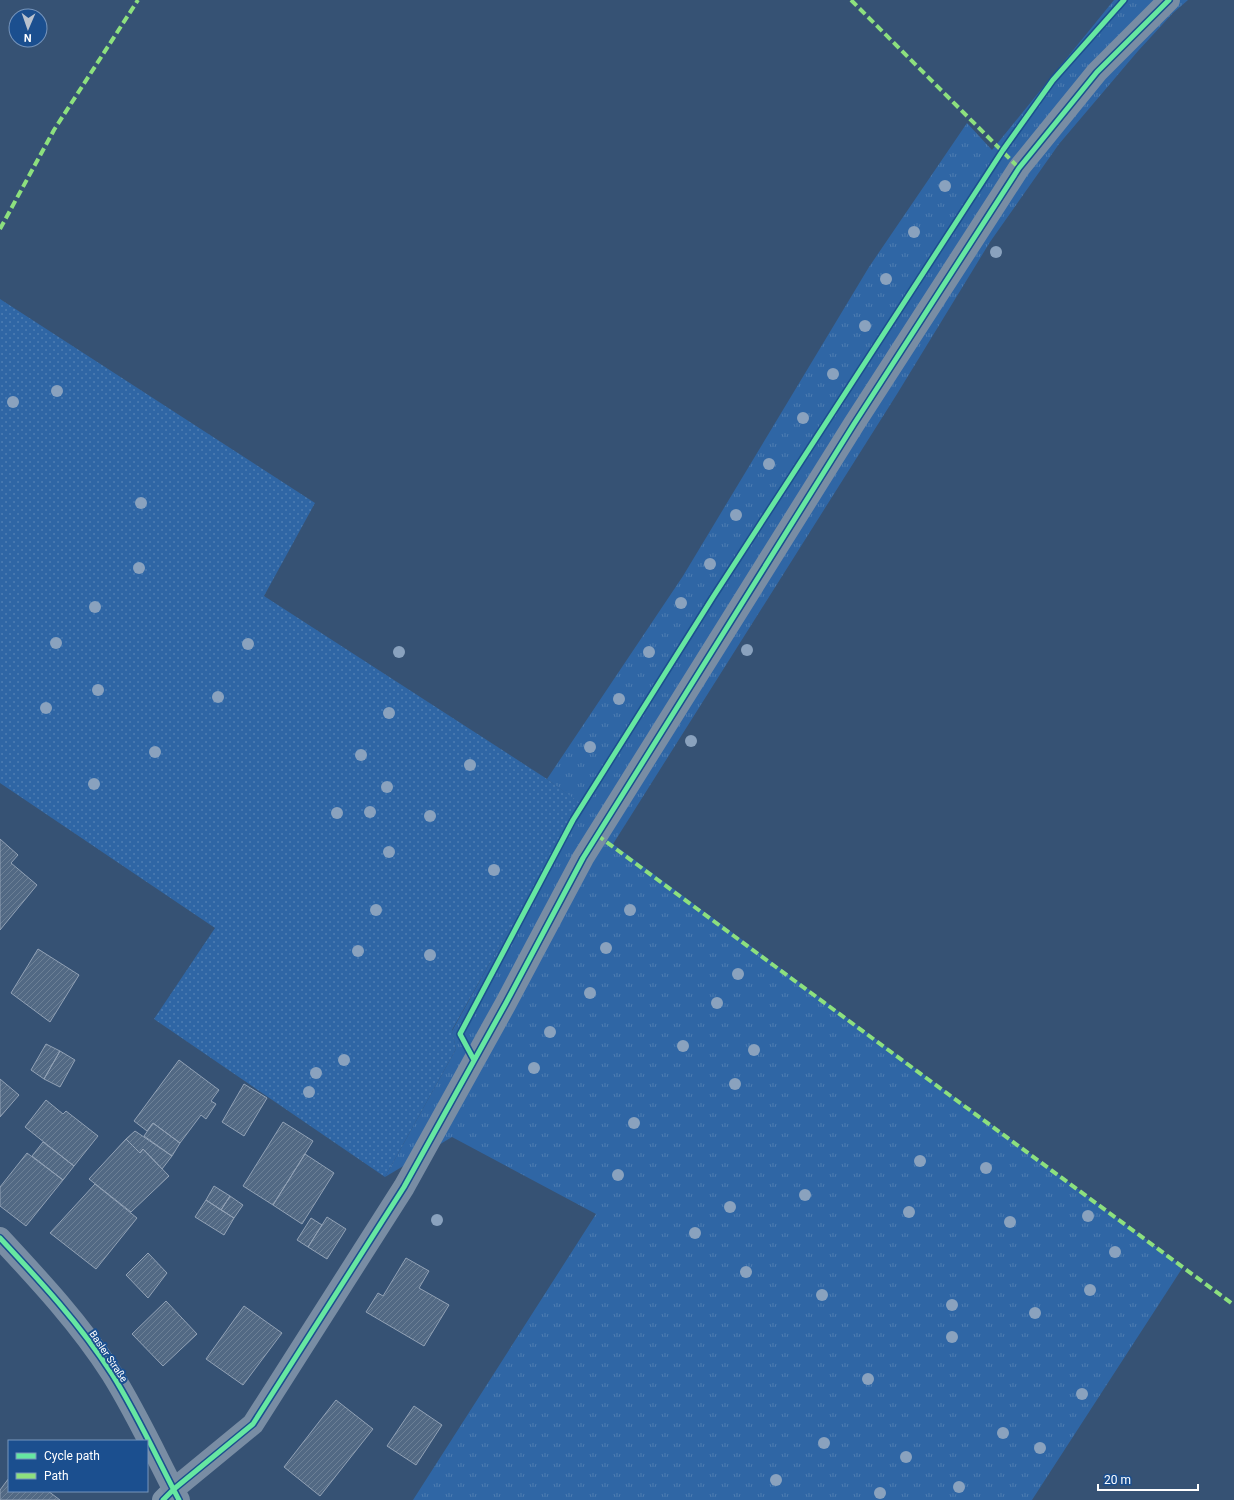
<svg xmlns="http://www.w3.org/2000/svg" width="1234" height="1500" viewBox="0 0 1234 1500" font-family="Roboto,sans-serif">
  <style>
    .grass { fill: url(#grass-tufts) }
    .garden { fill: url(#garden-dots) }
    .building { fill: url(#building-hatch); stroke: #92a2b6 }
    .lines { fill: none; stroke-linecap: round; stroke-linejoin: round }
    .street { stroke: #7d92a8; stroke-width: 22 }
    .secondary { stroke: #798da4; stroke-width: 22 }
    .quiet { stroke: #8de07e; stroke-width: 4; stroke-dasharray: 8 4; stroke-linecap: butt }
    .cycleway-casing { stroke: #1b4f8f; stroke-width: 8 }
    .cycleway { stroke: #66e7a1; stroke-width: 5 }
    .tree { fill: #8aa2be }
    .labels { text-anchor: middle; stroke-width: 4; stroke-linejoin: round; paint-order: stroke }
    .street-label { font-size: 10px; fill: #fff; stroke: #1b4f8f }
  </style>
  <defs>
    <pattern id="grass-tufts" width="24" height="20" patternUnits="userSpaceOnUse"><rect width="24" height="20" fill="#2f66a5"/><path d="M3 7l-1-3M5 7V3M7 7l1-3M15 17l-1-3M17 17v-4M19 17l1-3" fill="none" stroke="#4e7db2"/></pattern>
    <pattern id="garden-dots" width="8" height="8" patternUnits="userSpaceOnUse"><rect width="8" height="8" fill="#2f66a5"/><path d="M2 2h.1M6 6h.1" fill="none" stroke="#4e7db2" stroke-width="1.8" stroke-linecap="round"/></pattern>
    <pattern id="building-hatch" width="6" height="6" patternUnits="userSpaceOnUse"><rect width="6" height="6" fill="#526984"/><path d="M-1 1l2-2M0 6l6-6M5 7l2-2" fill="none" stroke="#6c8096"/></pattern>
  </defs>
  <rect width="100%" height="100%" fill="#365274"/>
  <path class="grass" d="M1114 0H1188L1173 13 1138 51 1059 144 990 242 897 394 613 844 1183 1267 1032 1500H413L596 1214 452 1137 385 1177 456 1049 452 1031 579 803 547 779 683 576 869 267 967 123 992 150Z"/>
  <path class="garden" d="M0 299 315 503 264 596 547 779 580 803 452 1030 456 1049 385 1177 154 1019 215 928 0 783Z"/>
  <path class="building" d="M0 839 18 855 11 863 37 885 0 930Z
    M38 949 79 975 50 1022 11 993Z
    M46 1044 60 1051 44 1079 31 1070Z
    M60 1051 75 1060 60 1087 44 1079Z
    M179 1060 219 1090 211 1101 216 1104 206 1119 201 1115 180 1143 153 1123 147 1131 134 1121Z
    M0 1079 19 1095 0 1117Z
    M244 1084 267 1098 244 1136 222 1122Z
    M46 1100 63 1114 66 1111 98 1136 74 1166 25 1127Z
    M283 1122 313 1141 273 1205 243 1186Z
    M153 1123 180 1143 172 1156 144 1136Z
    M135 1131 172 1156 162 1169 143 1149 140 1153 126 1139Z
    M126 1139 140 1153 143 1149 169 1176 131 1212 89 1179Z
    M43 1142 74 1166 63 1180 32 1156Z
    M27 1153 63 1180 26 1226 0 1206V1187Z
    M305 1154 334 1173 302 1224 273 1205Z
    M95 1184 137 1218 96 1269 50 1233Z
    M214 1186 230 1196 221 1210 206 1200Z
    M230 1196 243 1205 234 1218 221 1210Z
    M206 1200 234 1218 224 1235 195 1217Z
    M327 1217 346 1229 327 1259 308 1247Z
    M311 1218 322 1225 308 1247 297 1240Z
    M148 1253 167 1273 148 1298 126 1275Z
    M406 1258 429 1271 419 1288 449 1305 424 1346 366 1312 378 1293 383 1296Z
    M166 1301 197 1334 163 1366 132 1334Z
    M244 1306 282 1333 243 1385 206 1359Z
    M336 1400 373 1429 320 1496 284 1467Z
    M414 1406 442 1425 416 1465 387 1446Z
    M9 1478V1491H48L60 1500H0V1490Z"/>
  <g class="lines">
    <path class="street" d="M163 1500 174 1489"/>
    <path class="secondary" d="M0 1238C40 1281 80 1324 112 1374 137 1414 157 1458 179 1500
      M174 1489 253 1424 404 1187 506 1003 583 858 854 424 1019 168 1097 72 1169 0"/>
    <path class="quiet" d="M851 0 1019 168
      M0 229 54 130 138 0
      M597 835 1234 1305"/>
    <g class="cycleway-casing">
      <path id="cycleway" d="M474 1060 460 1034 573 820 713 597 1003 150 1053 80 1124 0
        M0 1238C40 1281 80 1324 112 1374 137 1414 157 1458 179 1500
        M163 1500 174 1489 253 1424 404 1187 506 1003 583 858 854 424 1019 168 1097 72 1169 0"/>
    </g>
    <use href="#cycleway" class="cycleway"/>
  </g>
  <g class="tree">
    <circle cx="945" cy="186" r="6"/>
    <circle cx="914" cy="232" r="6"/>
    <circle cx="996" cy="252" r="6"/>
    <circle cx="886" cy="279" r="6"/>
    <circle cx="865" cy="326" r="6"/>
    <circle cx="833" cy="374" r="6"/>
    <circle cx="57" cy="391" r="6"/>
    <circle cx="13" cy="402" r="6"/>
    <circle cx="803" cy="418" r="6"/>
    <circle cx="769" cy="464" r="6"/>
    <circle cx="141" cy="503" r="6"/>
    <circle cx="736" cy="515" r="6"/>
    <circle cx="710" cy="564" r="6"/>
    <circle cx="139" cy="568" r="6"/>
    <circle cx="681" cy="603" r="6"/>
    <circle cx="95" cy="607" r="6"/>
    <circle cx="56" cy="643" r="6"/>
    <circle cx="248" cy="644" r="6"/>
    <circle cx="747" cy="650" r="6"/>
    <circle cx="399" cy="652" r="6"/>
    <circle cx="649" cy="652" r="6"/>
    <circle cx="98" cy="690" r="6"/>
    <circle cx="218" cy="697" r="6"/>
    <circle cx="619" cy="699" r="6"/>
    <circle cx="46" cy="708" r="6"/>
    <circle cx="389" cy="713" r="6"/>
    <circle cx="691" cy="741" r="6"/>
    <circle cx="590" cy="747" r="6"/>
    <circle cx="155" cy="752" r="6"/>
    <circle cx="361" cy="755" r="6"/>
    <circle cx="470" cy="765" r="6"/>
    <circle cx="94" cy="784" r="6"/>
    <circle cx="387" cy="787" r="6"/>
    <circle cx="370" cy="812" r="6"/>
    <circle cx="337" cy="813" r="6"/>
    <circle cx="430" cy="816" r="6"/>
    <circle cx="389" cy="852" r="6"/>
    <circle cx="494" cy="870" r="6"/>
    <circle cx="376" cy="910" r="6"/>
    <circle cx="630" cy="910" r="6"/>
    <circle cx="606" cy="948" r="6"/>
    <circle cx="358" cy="951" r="6"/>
    <circle cx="430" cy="955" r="6"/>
    <circle cx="738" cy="974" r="6"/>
    <circle cx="590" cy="993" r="6"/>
    <circle cx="717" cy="1003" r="6"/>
    <circle cx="550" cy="1032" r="6"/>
    <circle cx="683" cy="1046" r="6"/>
    <circle cx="754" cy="1050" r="6"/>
    <circle cx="344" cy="1060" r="6"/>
    <circle cx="534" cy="1068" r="6"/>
    <circle cx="316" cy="1073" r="6"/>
    <circle cx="735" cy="1084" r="6"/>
    <circle cx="309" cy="1092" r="6"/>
    <circle cx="634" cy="1123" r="6"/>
    <circle cx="920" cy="1161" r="6"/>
    <circle cx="986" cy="1168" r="6"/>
    <circle cx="618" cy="1175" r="6"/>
    <circle cx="805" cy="1195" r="6"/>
    <circle cx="730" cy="1207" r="6"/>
    <circle cx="909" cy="1212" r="6"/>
    <circle cx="1088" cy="1216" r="6"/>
    <circle cx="437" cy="1220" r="6"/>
    <circle cx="1010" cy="1222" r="6"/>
    <circle cx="695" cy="1233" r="6"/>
    <circle cx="1115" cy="1252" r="6"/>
    <circle cx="746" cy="1272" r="6"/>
    <circle cx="1090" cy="1290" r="6"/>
    <circle cx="822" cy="1295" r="6"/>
    <circle cx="952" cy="1305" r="6"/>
    <circle cx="1035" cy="1313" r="6"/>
    <circle cx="952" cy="1337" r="6"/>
    <circle cx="868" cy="1379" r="6"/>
    <circle cx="1082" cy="1394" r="6"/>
    <circle cx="1003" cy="1433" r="6"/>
    <circle cx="824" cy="1443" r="6"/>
    <circle cx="1040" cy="1448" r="6"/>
    <circle cx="906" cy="1457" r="6"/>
    <circle cx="776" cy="1480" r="6"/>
    <circle cx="959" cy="1487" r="6"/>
    <circle cx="880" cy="1493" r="6"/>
  </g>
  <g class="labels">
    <g class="street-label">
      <text transform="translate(109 1356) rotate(56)" y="4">Basler Straße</text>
    </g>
  </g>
  <rect x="8" y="1440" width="140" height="52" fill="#1b4f8f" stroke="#7695bc"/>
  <rect x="16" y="1453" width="20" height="6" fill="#66e7a1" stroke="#7695bc"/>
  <text x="44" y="1460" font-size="12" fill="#ffffff">Cycle path</text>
  <rect x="16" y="1473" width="20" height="6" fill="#8de07e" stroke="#7695bc"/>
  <text x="44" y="1480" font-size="12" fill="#ffffff">Path</text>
  <g transform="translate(28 28) rotate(182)"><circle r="19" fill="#1b4f8f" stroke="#7695bc"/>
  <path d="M0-3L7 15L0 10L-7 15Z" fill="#b9c2ce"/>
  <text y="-6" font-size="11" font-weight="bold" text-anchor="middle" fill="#ffffff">N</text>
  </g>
  <path d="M1098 1484v6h100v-6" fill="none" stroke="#ffffff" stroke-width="2"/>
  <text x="1104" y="1484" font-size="12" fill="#ffffff" stroke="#1b4f8f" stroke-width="3" paint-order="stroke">20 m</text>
</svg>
